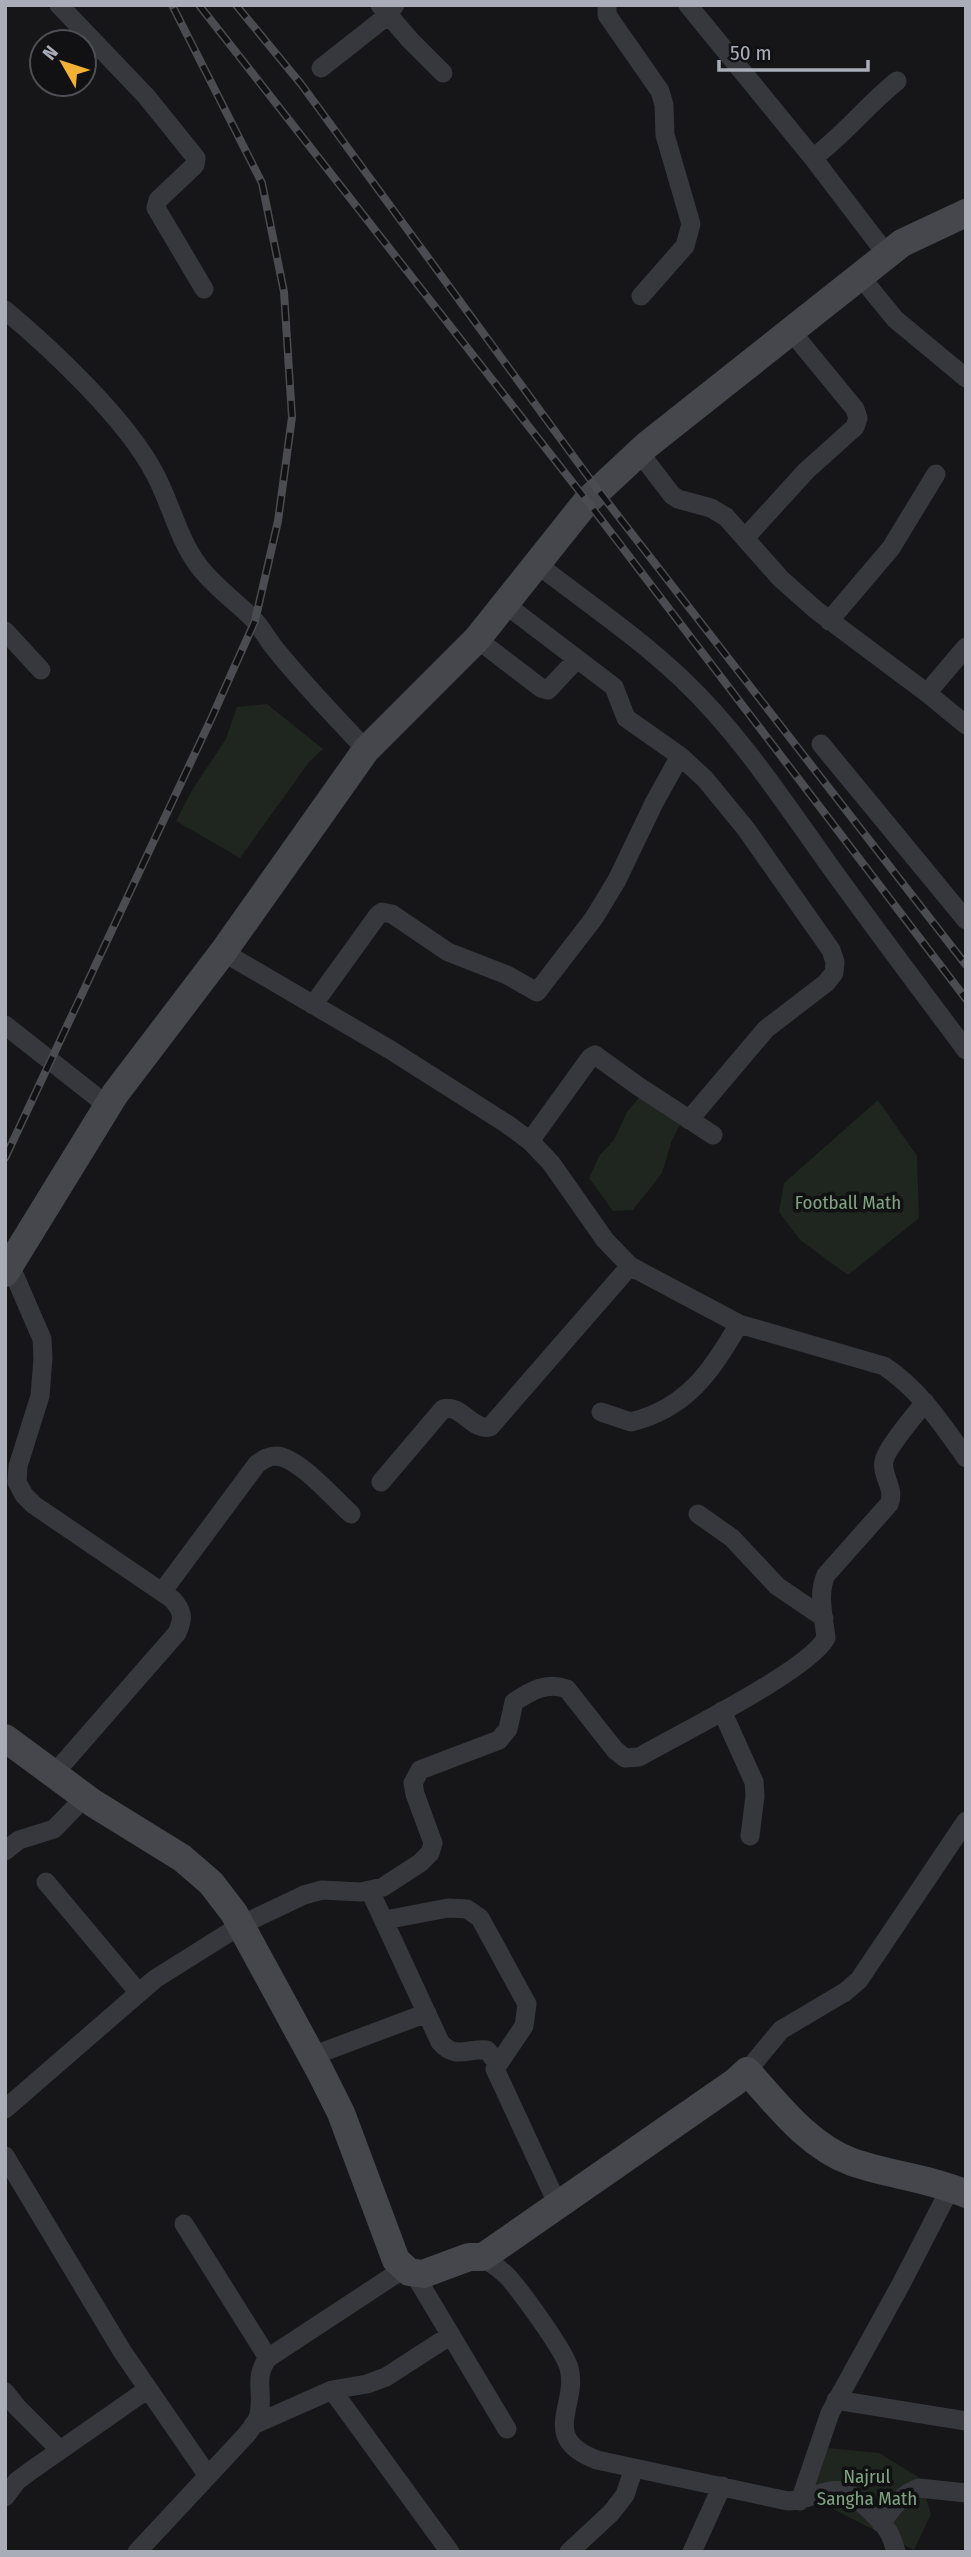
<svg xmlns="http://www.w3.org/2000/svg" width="971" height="2557" viewBox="0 0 971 2557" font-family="'Fira Sans Condensed',sans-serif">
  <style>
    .green { fill: #1e261f }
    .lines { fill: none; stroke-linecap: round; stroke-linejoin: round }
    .street { stroke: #37383d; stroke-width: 19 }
    .secondary { stroke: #45474d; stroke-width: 28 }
    .rail-casing { stroke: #4a4c52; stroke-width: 8 }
    .rail { stroke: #111113; stroke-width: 5; stroke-dasharray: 16; stroke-linecap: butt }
    .labels { text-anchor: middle; stroke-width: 7; stroke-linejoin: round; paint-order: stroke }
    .park-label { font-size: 19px; fill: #7fa381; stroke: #111113 }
  </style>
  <rect width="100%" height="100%" fill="#161618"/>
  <path class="green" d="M267 704 323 749 309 762 240 858 176 821 192 790 226 739 237 707Z
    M642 1094 683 1119 672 1140 662 1173 633 1210 613 1211 589 1178 599 1156 614 1140 627 1112Z
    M878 1100 917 1156 919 1218 848 1275 800 1240 779 1212 784 1183Z
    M828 2448 879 2453 920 2478 931 2514 914 2550 809 2497Z"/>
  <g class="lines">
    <path class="street" d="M59 5 146 96 196 158 195 165 158 200 156 208 204 289
      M380 5 410 40 443 73
      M607 5V15L660 91 664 105 665 135 691 224 685 246 641 296
      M688 5 813 158 887 255
      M321 68 387 16 395 5
      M813 158C844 135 867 105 897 81
      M860 276 895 319 966 378
      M5 310C53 350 127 420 155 474 171 504 178 538 198 565 214 587 237 602 255 621 263 630 269 642 277 651 305 686 336 717 366 750
      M639 452 672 495 678 499 711 508 726 517 781 579 816 610 927 693 966 725
      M745 538 806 471 855 427 858 418 855 409 791 331
      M537 564C586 602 638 637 682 679 739 733 782 799 827 862 872 925 919 987 966 1050
      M505 604 614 687 626 718 680 756 705 779 746 829 831 950 835 962 834 973 826 983 766 1029 689 1120
      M829 621 891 548 936 474
      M5 631 41 670
      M477 639 541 688 548 690 577 659
      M927 693 966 647
      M821 744 966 920
      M223 952 389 1049 507 1124 530 1141 551 1163 605 1240 630 1266 739 1324 884 1366C919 1389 942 1424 966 1458
      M313 1005 378 915 382 912 392 914 448 952 507 975 537 992 594 918 617 880 654 803 680 756
      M5 1025 108 1106
      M530 1141 590 1058 595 1055 638 1086 713 1135
      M10 1265 42 1339 43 1358 40 1396 18 1466 17 1482 24 1495 34 1505 172 1599C183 1611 184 1618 177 1633L53 1775
      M601 1412 631 1422C687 1408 711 1372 739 1324
      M381 1482 443 1409C461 1403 473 1432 490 1427L630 1266
      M698 1514 732 1538 777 1586 824 1618
      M162 1592 257 1464C264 1459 268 1456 277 1456 299 1458 334 1499 351 1514
      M722 1711 754 1782 755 1796 750 1836
      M5 1851 19 1840 54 1829 85 1797
      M46 1882 139 1993
      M370 1891 440 2042C455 2060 468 2048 487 2050L497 2063
      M385 1920 448 1908 467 1909 480 1918 527 2004 524 2026 495 2069 558 2205
      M312 2056 427 2013
      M747 2071 781 2030 845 1992 859 1980 966 1821
      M5 2109 155 1979 241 1925 304 1895 322 1890 361 1892 383 1887 420 1863 430 1853 433 1843 415 1794 413 1783 420 1770 499 1740 508 1729 514 1702C531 1691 547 1681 567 1689L615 1750 625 1758 639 1757C677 1735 808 1671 826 1638 824 1618 817 1594 826 1575L889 1504C896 1489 881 1476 884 1461 886 1448 916 1414 925 1402
      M5 2156 122 2351 208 2476
      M184 2224 268 2358
      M483 2257C492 2264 502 2270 509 2278 522 2293 564 2350 569 2368 579 2405 538 2438 597 2460L788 2501C807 2501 824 2488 842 2491 854 2493 882 2521 888 2531 892 2537 894 2545 896 2552
      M413 2272 507 2429
      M332 2390 450 2552
      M5 2392 17 2407 60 2450
      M836 2400 966 2421
      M253 2425 332 2390 367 2384 386 2377 451 2335
      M5 2497 17 2481 29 2472 148 2389
      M800 2501 830 2413 900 2286 951 2187
      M881 2523C892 2509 901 2494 919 2488L966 2493
      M137 2552 247 2434C251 2428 258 2421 259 2414 264 2393 253 2377 268 2358L405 2268
      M569 2552 611 2513 625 2495 634 2468
      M692 2552 722 2486"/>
    <path class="secondary" d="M5 1273 115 1094 223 952 366 750 477 639 587 501 647 445 902 243 966 213
      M5 1738 93 1803 182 1858 211 1883 234 1913 320 2071 341 2113 396 2260 409 2272 423 2274 469 2257H483L735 2082 747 2071C777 2104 808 2146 852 2162 889 2175 929 2178 966 2194"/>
    <g class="rail-casing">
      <path id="rail" d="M199 5 587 501 966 999
        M236 5 301 84 598 490 966 965
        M5 1158 212 717 255 621 278 521 292 417 284 292 262 183 172 5"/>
    </g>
    <use href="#rail" class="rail"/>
  </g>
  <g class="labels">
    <g class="park-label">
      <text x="848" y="1209">Football Math</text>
      <text x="867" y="2483">Najrul<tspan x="867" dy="22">Sangha Math</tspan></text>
    </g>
  </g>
  <rect width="971" height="2557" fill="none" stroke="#a8adb8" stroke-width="14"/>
  <g transform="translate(63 63) rotate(309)"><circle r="33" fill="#111113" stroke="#4d4f55" stroke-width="2"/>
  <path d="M0-5L12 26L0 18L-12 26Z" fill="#f2b134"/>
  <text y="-10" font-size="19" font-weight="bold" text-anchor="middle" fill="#a8adb8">N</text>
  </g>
  <path d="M719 60v10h149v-10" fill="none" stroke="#a8adb8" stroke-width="3.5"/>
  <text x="730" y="60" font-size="21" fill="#a8adb8" stroke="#111113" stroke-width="5" paint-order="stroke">50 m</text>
</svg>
